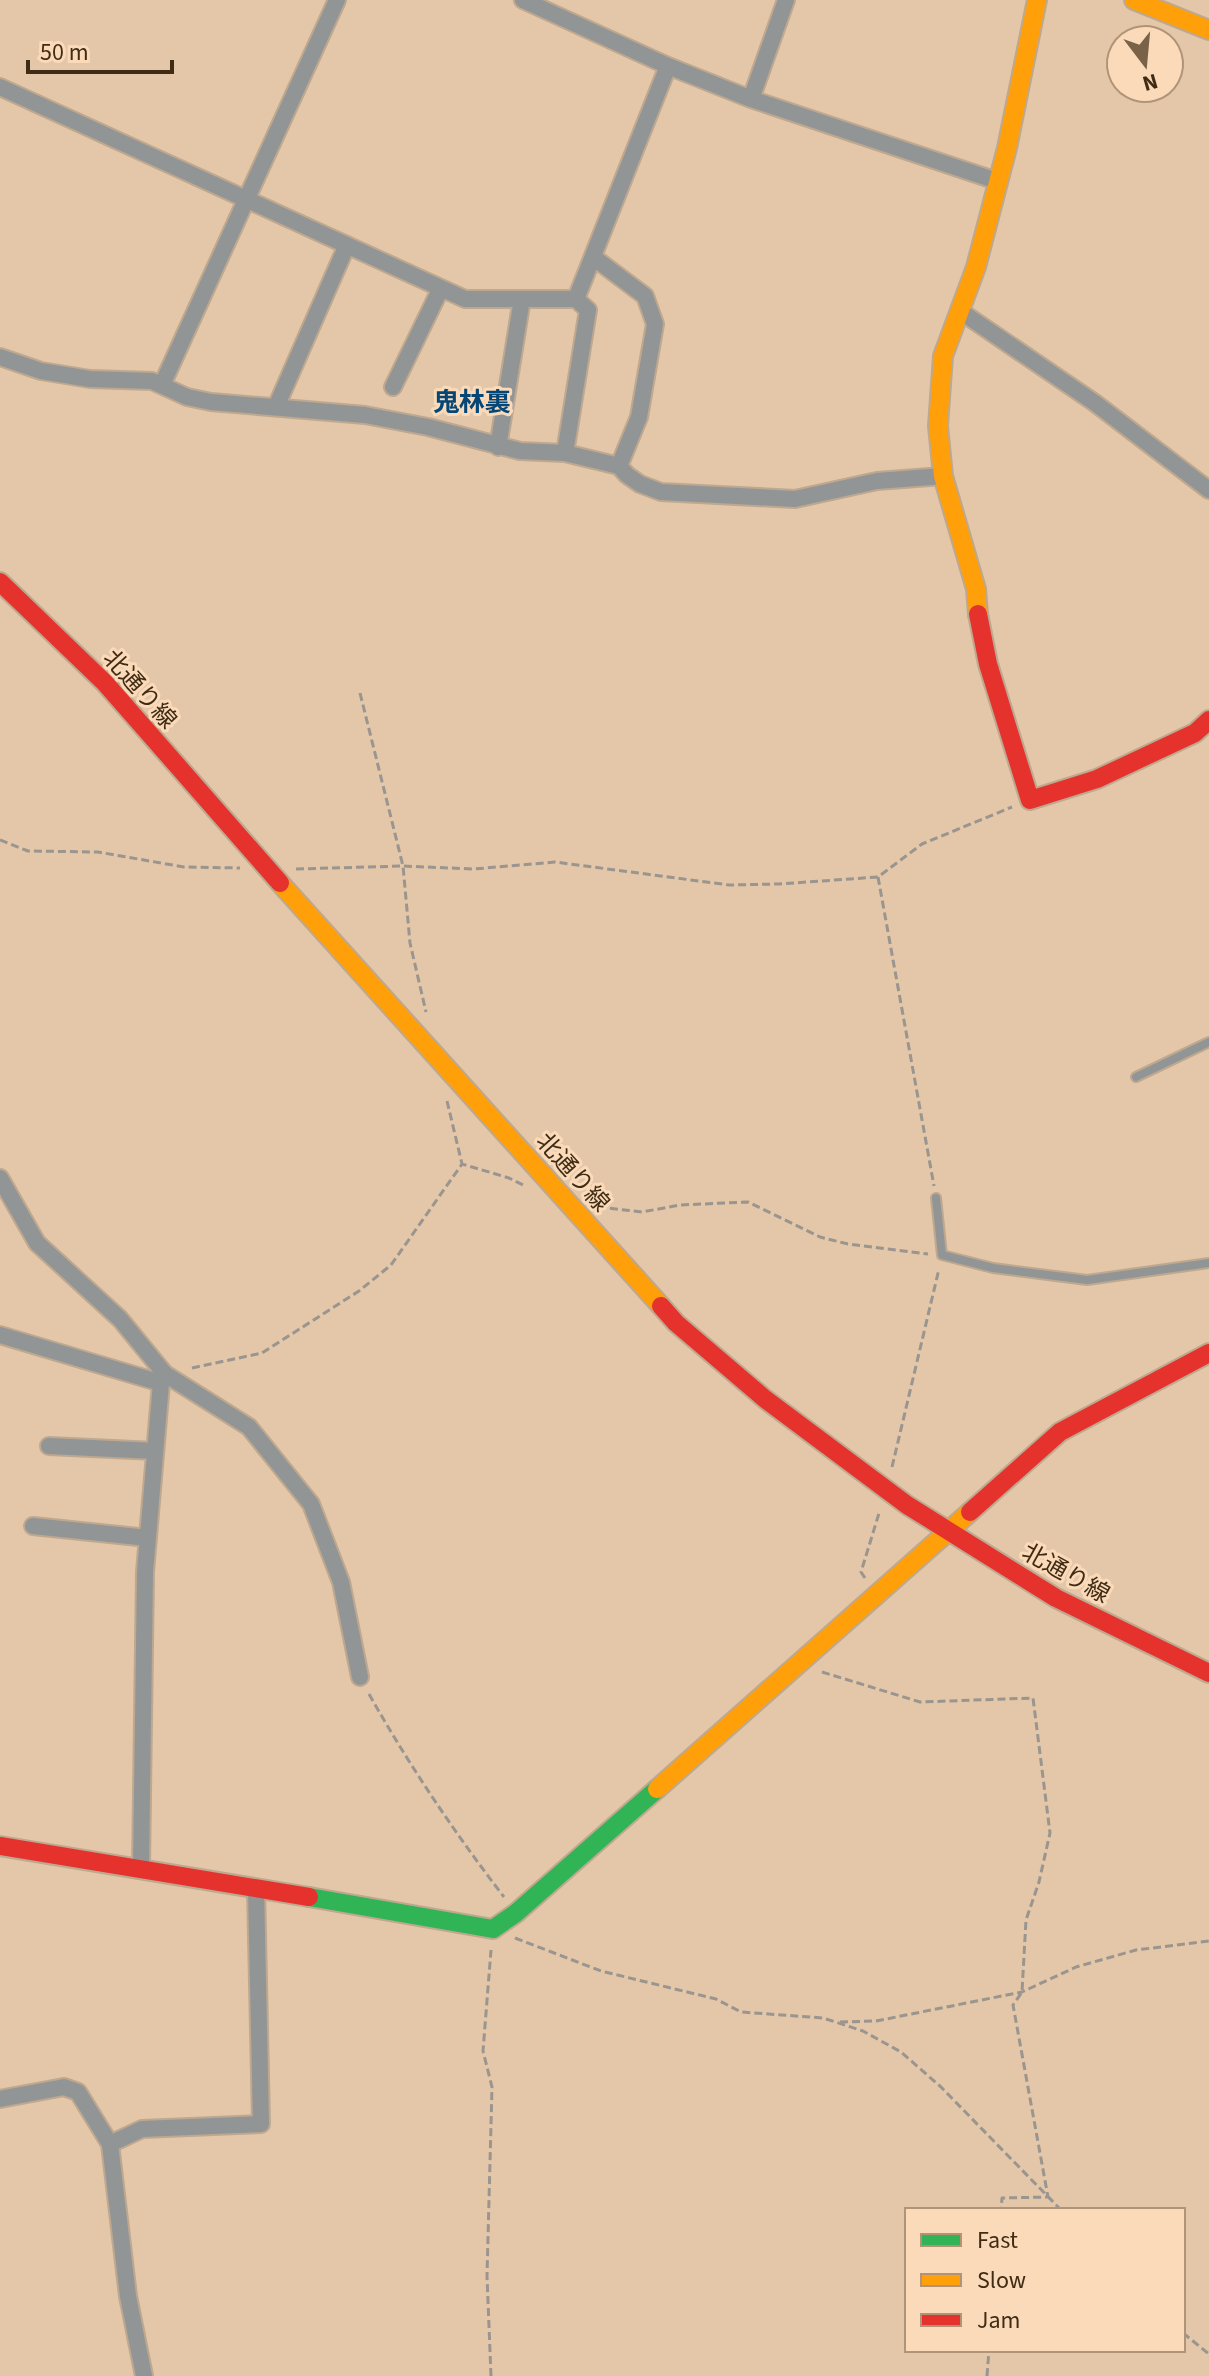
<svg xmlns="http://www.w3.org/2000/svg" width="1209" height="2376" viewBox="0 0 1209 2376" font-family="'Source Sans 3','Noto Sans JP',sans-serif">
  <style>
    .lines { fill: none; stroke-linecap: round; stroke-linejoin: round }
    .lane-casing { stroke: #bea88f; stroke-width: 12 }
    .street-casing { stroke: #bea88f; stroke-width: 20 }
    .fast-casing { stroke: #bea88f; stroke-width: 22 }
    .slow-casing { stroke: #bea88f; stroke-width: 22 }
    .jam-casing { stroke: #bea88f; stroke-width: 22 }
    .path { stroke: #9a958f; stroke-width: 3; stroke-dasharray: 8 4; stroke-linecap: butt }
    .lane { stroke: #929596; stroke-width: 8 }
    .street { stroke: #929596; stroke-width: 16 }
    .fast { stroke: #30b455; stroke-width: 18 }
    .slow { stroke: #ff9f0a; stroke-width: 18 }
    .jam { stroke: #e5322d; stroke-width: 18 }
    .labels { text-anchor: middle; stroke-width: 6; stroke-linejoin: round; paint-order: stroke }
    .street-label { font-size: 24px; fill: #402c15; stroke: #fadab9 }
    .neighbourhood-label { font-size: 26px; font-weight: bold; fill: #044676; stroke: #fadab9 }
  </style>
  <rect width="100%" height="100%" fill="#e4c7a8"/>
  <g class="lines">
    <g class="lane-casing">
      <path id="lane" d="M1136 1077 1209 1042
        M936 1198 942 1255 993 1268 1087 1280 1209 1263"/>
    </g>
    <g class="street-casing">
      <path id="street" d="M523 0 668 66 751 99 997 181
        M0 87 465 299H576L668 66
        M751 99 786 0
        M593 257 645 296 655 324 639 417 619 466
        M960 311 1095 403 1209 490
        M0 357 41 371 90 379 152 381 187 397 211 402 365 415 428 427 520 451 565 453 619 466 627 475 640 484 661 492 795 499 877 481 943 476
        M162 385 337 0
        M393 387 441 288
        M276 407 347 245
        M498 447 522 299
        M565 453 588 310 576 299
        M0 1178 37 1243 120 1319 165 1374 249 1427 311 1504 341 1582 360 1677
        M0 1335 161 1383
        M49 1446 155 1451
        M33 1526 148 1538
        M141 1868 145 1572 161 1383 165 1374
        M0 2099 64 2087 78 2092 110 2144 128 2296 144 2376
        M110 2144 142 2129 261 2124 256 1888"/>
    </g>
    <g class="fast-casing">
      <path id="fast" d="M309 1897 493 1929 516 1913 657 1789"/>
    </g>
    <g class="slow-casing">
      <path id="slow" d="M1134 0 1209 30
        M978 614 976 589 943 476 938 426 943 356 976 267 1007 148 1037 0
        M280 883 661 1306
        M657 1789 970 1512"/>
    </g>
    <g class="jam-casing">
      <path id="jam" d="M0 582 105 683 280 883
        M978 614 988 664 1030 800 1097 779 1195 733 1209 720
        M661 1306 676 1323 765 1399 907 1505 1056 1598 1209 1673
        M970 1512 1060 1432 1209 1353
        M0 1846 309 1897"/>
    </g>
    <path class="path" d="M360 693 403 866 410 943 426 1012
      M0 840 28 851 98 852 184 867 240 868
      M296 869 403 866 474 869 555 862 729 885 779 884 878 877 922 844 1012 807
      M878 877 934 1186
      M447 1101 462 1164
      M598 1207 642 1212 680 1205 748 1202 820 1237 848 1244 928 1254
      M192 1368 262 1353 359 1291 391 1265 462 1164 509 1178 523 1185
      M892 1467 939 1269
      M865 1578 861 1572 880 1510
      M822 1672 920 1702 1033 1698 1050 1833 1039 1882 1026 1920 1022 1992 1013 2005 1048 2197 1002 2198 1001 2210
      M369 1694C409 1765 454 1832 504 1897
      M515 1938 601 1971 716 1999 741 2012 823 2018 863 2031 901 2052 941 2087 1061 2210
      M840 2022 876 2021 1022 1992 1076 1967 1136 1950 1209 1941
      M1183 2333 1209 2354
      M491 2376 487 2276 492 2087 483 2051 491 1950
      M987 2376 989 2350"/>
    <use href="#lane" class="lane"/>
    <use href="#street" class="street"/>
    <use href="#fast" class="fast"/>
    <use href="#slow" class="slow"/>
    <use href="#jam" class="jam"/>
  </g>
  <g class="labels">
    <g class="street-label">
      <text transform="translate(140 689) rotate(48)" y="8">北通り線</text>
      <text transform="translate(573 1172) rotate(48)" y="8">北通り線</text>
      <text transform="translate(1066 1573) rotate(29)" y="8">北通り線</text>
    </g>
    <g class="neighbourhood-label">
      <text x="472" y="411">鬼林裏</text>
    </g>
  </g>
  <rect x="905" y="2208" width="280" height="144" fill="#fadab9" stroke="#b09477" stroke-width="2"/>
  <rect x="921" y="2234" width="40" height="12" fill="#30b455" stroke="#b09477" stroke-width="2"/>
  <text x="977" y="2248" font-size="24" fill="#402c15">Fast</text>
  <rect x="921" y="2274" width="40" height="12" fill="#ff9f0a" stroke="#b09477" stroke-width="2"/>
  <text x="977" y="2288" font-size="24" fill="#402c15">Slow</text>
  <rect x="921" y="2314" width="40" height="12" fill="#e5322d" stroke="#b09477" stroke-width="2"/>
  <text x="977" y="2328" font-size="24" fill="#402c15">Jam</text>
  <g transform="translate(1145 64) rotate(164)"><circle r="38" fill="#fadab9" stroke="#b09477" stroke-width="2"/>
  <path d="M0-6L14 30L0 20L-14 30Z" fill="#796248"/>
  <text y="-12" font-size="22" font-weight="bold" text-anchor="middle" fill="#402c15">N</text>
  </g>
  <path d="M28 60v12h144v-12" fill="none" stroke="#402c15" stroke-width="4"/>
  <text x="40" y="60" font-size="24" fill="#402c15" stroke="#fadab9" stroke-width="6" paint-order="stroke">50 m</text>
</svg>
